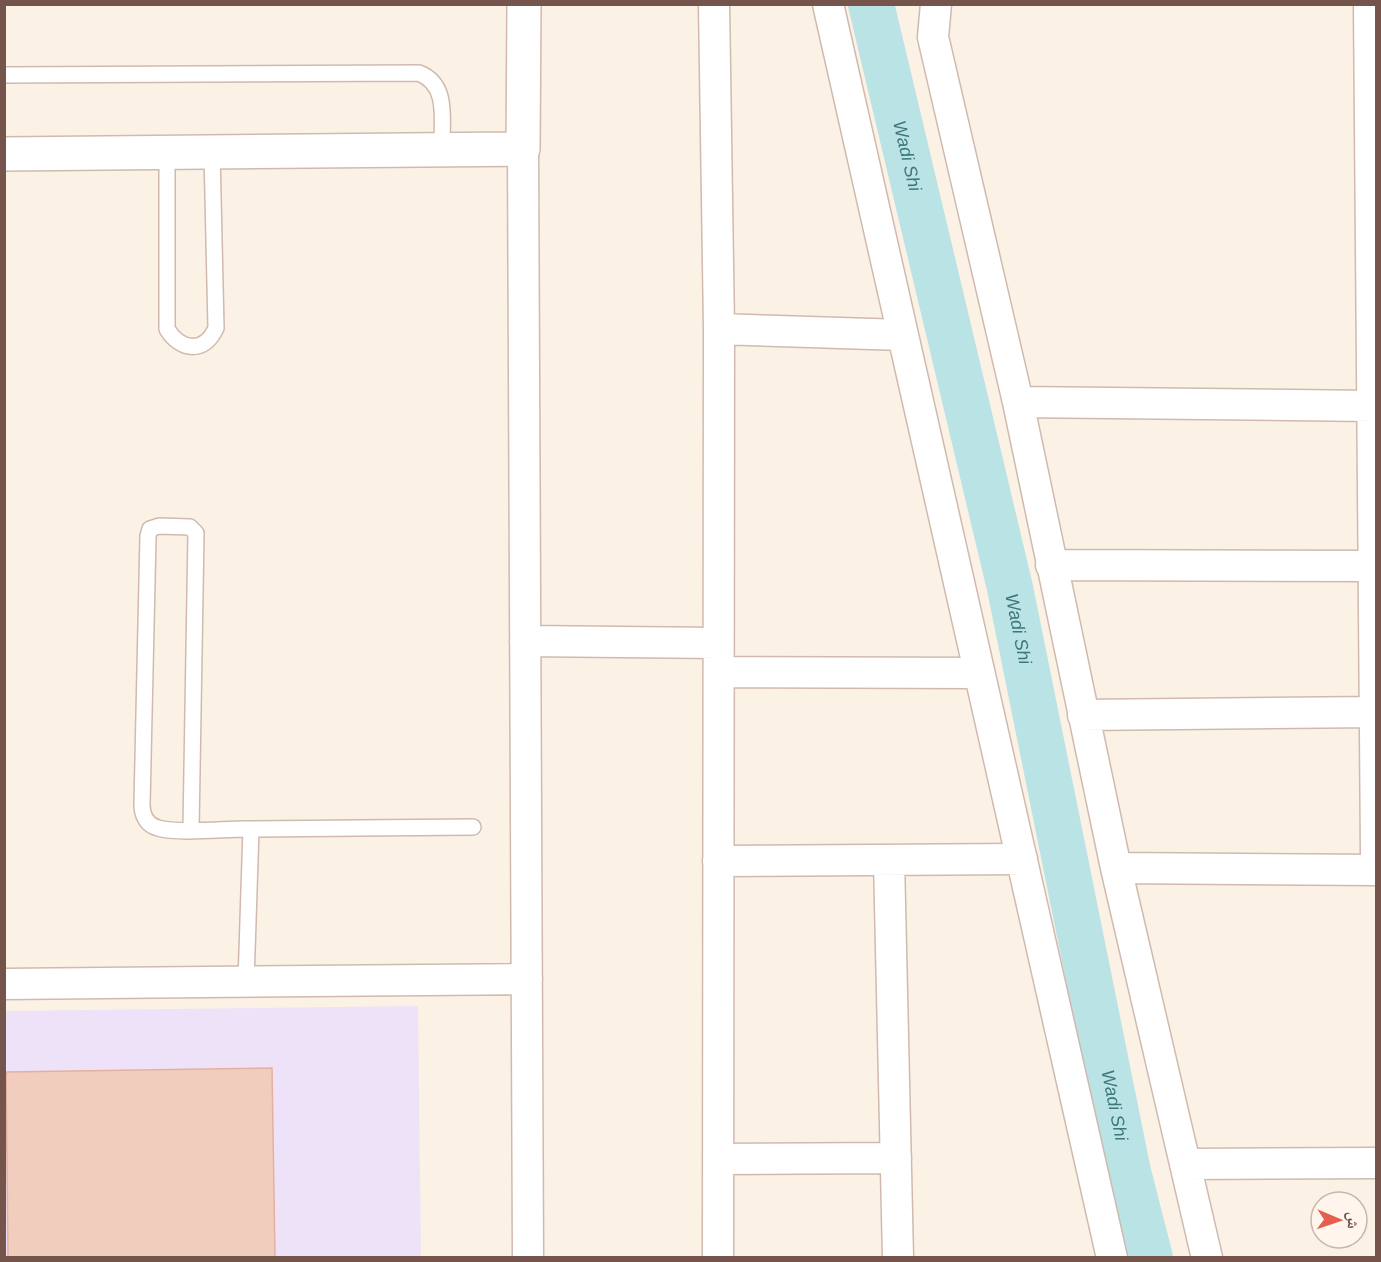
<svg xmlns="http://www.w3.org/2000/svg" width="1381" height="1262" viewBox="0 0 1381 1262" font-family="Helvetica,'Noto Naskh Arabic',sans-serif">
  <style>
    .education { fill: #eee2f8 }
    .lines { fill: none; stroke-linecap: round; stroke-linejoin: round }
    .river { stroke: #bae3e5; stroke-width: 46 }
    .building { fill: #f1cdbd; stroke: #e4b19e; stroke-width: 1.5 }
    .service-casing { stroke: #d0baaf; stroke-width: 18 }
    .minor-casing { stroke: #d0baaf; stroke-width: 33 }
    .tertiary-casing { stroke: #d0baaf; stroke-width: 36 }
    .service { stroke: #fff; stroke-width: 15 }
    .minor { stroke: #fff; stroke-width: 30 }
    .tertiary { stroke: #fff; stroke-width: 33 }
    .labels { text-anchor: middle; stroke-width: 6; stroke-linejoin: round; paint-order: stroke }
    .water-label { font-size: 18px; font-style: italic; fill: #3e767a; stroke: #fff5ec }
  </style>
  <rect width="100%" height="100%" fill="#fcf1e5"/>
  <path class="education" d="M418 1006 421 1257H5L4 1011Z"/>
  <g class="lines">
    <path class="river" id="s1" d="M871 4 1010 588 1128 1172 1150 1258"/>
  </g>
  <path class="building" d="M272 1068 275 1258H8L6 1072Z"/>
  <g class="lines">
    <g class="service-casing">
      <path id="service" d="M4 75 419 73C450 85 441 122 442 150
        M167 152V329C181 352 205 353 216 328L212 152
        M191 829 196 533 190 527 159 526 150 529 148 536 142 804C142 816 147 825 158 828 178 834 223 829 245 829 321 828 397 828 473 827
        M246 982 251 829"/>
    </g>
    <g class="minor-casing">
      <path id="minor" d="M714 4 719 329 718 1258
        M828 4 1112 1258
        M936 4 933 37 1018 402 1116 868 1207 1258
        M1369 4 1376 854
        M523 149 528 1258
        M719 329 903 335
        M1018 402 1372 406
        M1051 565 1374 566
        M525 641 718 643
        M719 672 979 673
        M1083 715 1375 712
        M889 860 898 1258
        M718 861 1022 859
        M1116 868 1376 870
        M4 984 527 979
        M718 1159 896 1158
        M1186 1164 1376 1163"/>
    </g>
    <g class="tertiary-casing">
      <path id="tertiary" d="M4 154 523 149 524 4"/>
    </g>
    <use href="#service" class="service"/>
    <use href="#minor" class="minor"/>
    <use href="#tertiary" class="tertiary"/>
  </g>
  <g class="labels">
    <g class="water-label">
      <text dy="6" stroke="none"><textPath href="#s1" startOffset="156">Wadi Shi</textPath></text>
      <text dy="6" stroke="none"><textPath href="#s1" startOffset="642">Wadi Shi</textPath></text>
      <text dy="6" stroke="none"><textPath href="#s1" startOffset="1128">Wadi Shi</textPath></text>
    </g>
  </g>
  <rect width="1381" height="1262" fill="none" stroke="#75554b" stroke-width="12"/>
  <g transform="translate(1339 1220) rotate(92)"><circle r="28" fill="#fff5ec" stroke="#c8b5ac" stroke-width="1.5"/>
  <path d="M0-4.5L10 22L0 15L-10 22Z" fill="#e45f4c"/>
  <text y="-9" font-size="16" font-weight="bold" text-anchor="middle" fill="#75554b">ش</text>
  </g>
</svg>
